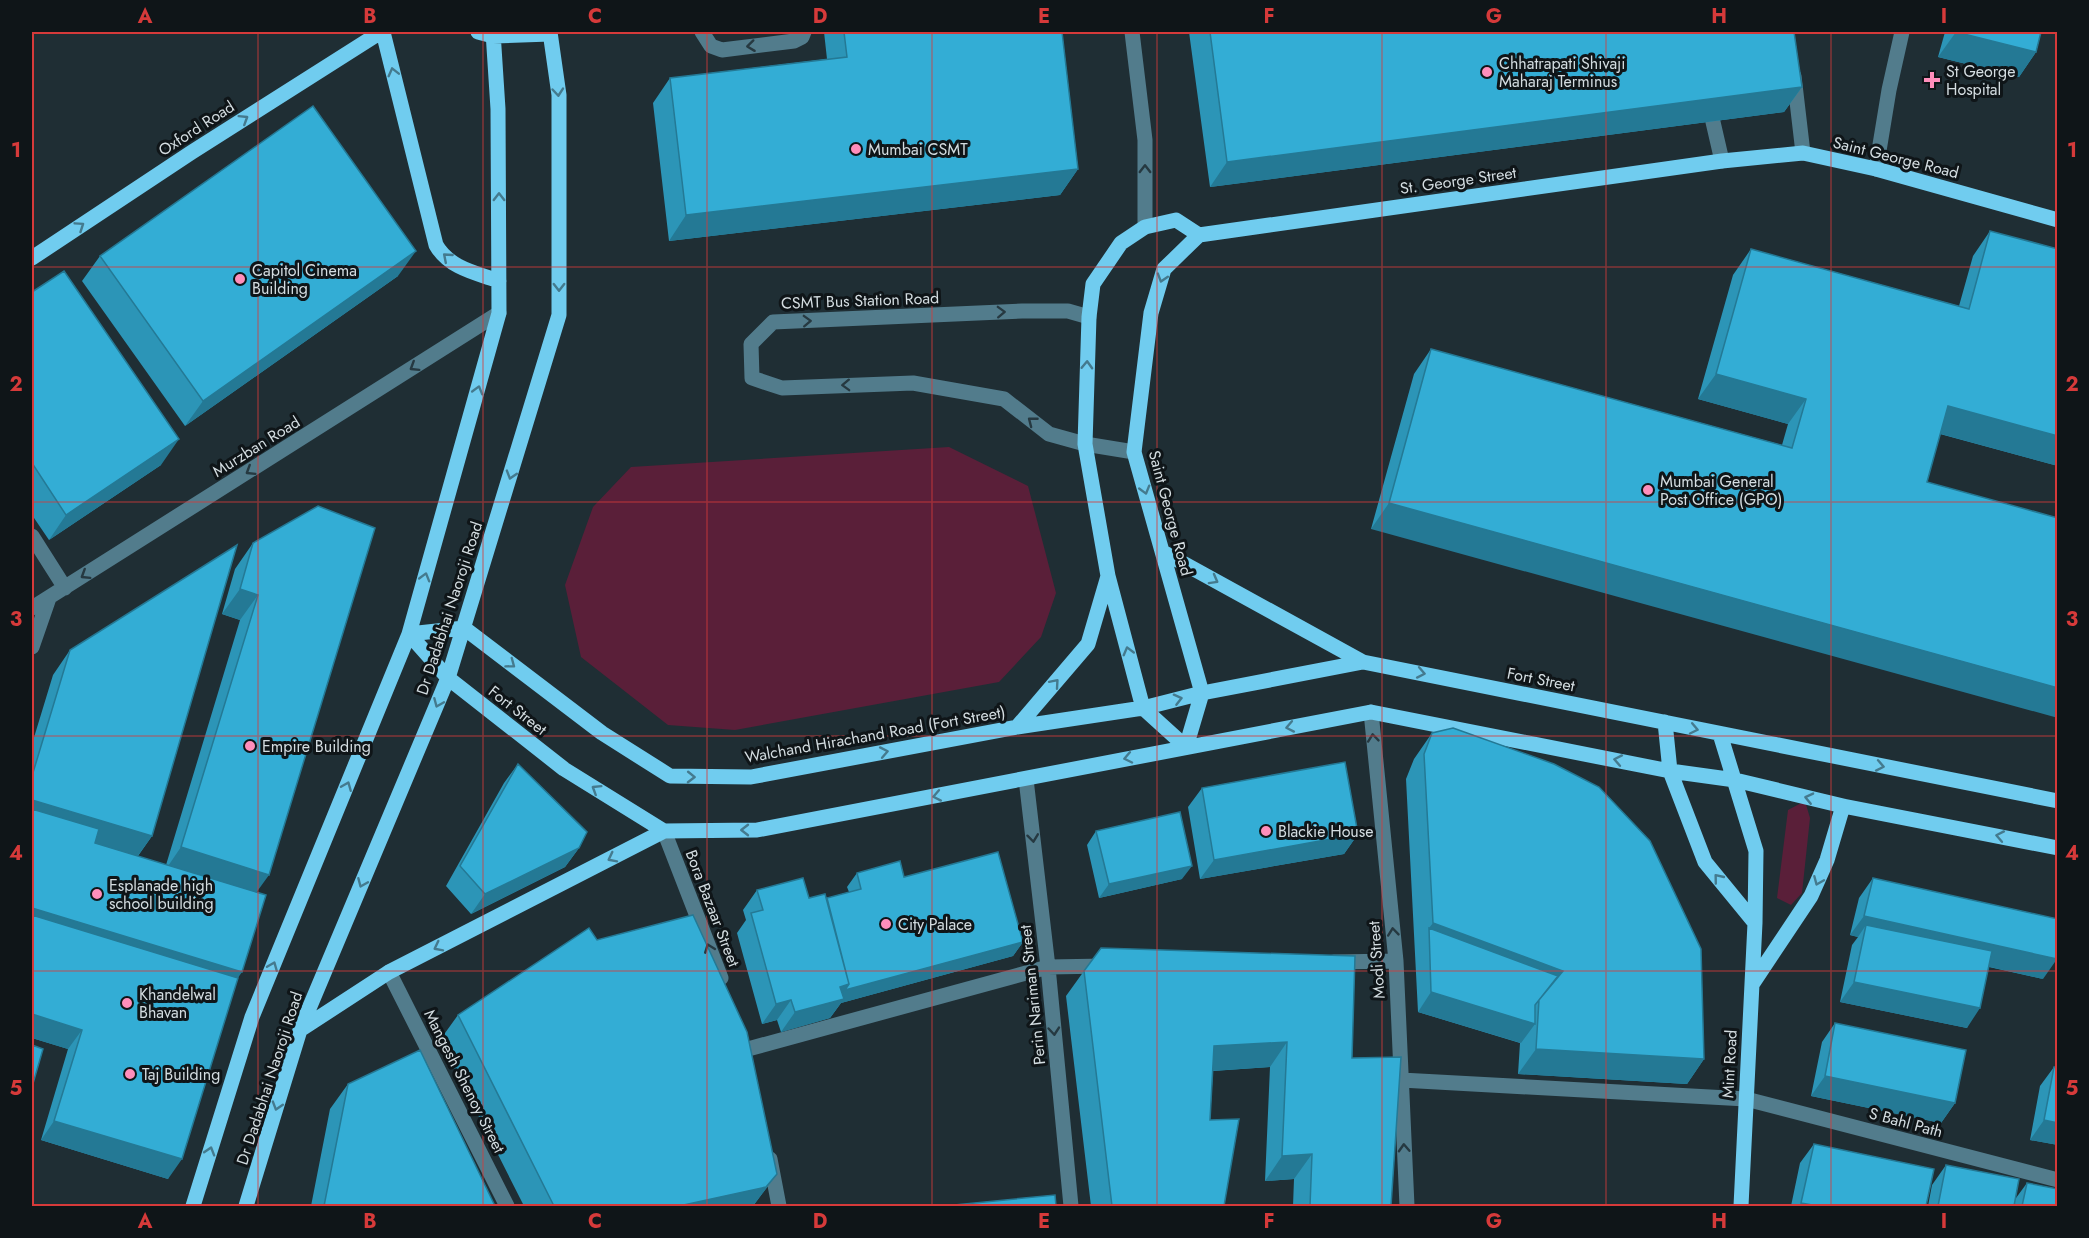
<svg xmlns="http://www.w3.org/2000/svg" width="2089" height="1238" viewBox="0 0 2089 1238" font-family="Jost,sans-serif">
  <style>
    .green { fill: #5a1f39 }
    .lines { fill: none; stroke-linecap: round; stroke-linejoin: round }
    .minor { stroke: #527c8c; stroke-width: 15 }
    .major { stroke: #70ccef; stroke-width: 15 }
    .wall { fill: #2c95b7 }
    .shaded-wall { fill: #247995 }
    .building { fill: #33add5; stroke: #247995; stroke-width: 1.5 }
    .oneway { stroke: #263941 }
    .oneway2 { stroke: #447a8e }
    .grid { fill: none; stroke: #d63a3a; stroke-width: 1.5; stroke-opacity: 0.55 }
    .poi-dot { fill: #ff8ebb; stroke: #0f1518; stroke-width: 2 }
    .labels { text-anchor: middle; stroke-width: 6; stroke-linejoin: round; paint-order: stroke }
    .poi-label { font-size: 16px; fill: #d4dde1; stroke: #0f1518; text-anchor: start }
    .street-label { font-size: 16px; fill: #d4dde1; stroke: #0f1518 }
    .neatline { fill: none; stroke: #d63a3a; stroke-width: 2 }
    .grid-label { font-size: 20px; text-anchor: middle; font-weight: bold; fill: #d63a3a }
  </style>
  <rect width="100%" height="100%" fill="#1f2e34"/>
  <path class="green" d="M949 447 1028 486 1056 593 1041 637 999 682 735 730 668 725 581 657 565 585 593 507 631 467Z
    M1805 801 1810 818 1802 893 1791 905 1777 898 1788 810Z"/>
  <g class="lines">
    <path class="minor" d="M702 32 711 46 722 50 794 41 802 37 804 32
      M1132 32 1145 140V227
      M1794 76 1803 153
      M1713 122 1722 161
      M1876 169 1889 90 1902 32
      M1089 317 1068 311H1022L773 322 751 344 752 378 782 388 913 383 1004 399 1049 434 1085 444 1134 452
      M32 536 65 588
      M32 608 499 313
      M32 647 49 598
      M1371 712 1396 961 1407 1206
      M1026 779 1048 967 1071 1206
      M664 831 721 978
      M1334 962 1396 961
      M389 972 507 1206
      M748 1049 1048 967 1106 966
      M1401 1080 1746 1099 2058 1180
      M770 1159 779 1206"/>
    <path class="major" d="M383 32 436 245C449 268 476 273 499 281
      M478 32 493 36 550 34
      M1199 235 1722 161 1803 153 1876 169 2058 220
      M32 258 192 152 381 32
      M1163 552 1363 662
      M464 628 602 733 670 776 751 777 1017 727 1143 708 1202 693 1363 662 2058 801
      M409 634 448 678 564 769 664 831
      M409 634 464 628
      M1665 722 1670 771 1705 862 1755 923
      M1017 727 1088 644 1108 576
      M1720 734 1756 851 1755 923 1741 1206
      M1186 747 1143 708 1108 576 1085 444 1089 317 1093 284 1121 243 1145 227 1176 220 1199 235
      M1186 747 1202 693 1134 452 1151 313 1164 269 1199 235
      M1753 983 1811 896 1827 860 1843 806
      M300 1030 389 972 664 831 757 830 1371 712 1670 771 1735 780 1843 806 2058 848
      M193 1206 252 1017 409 634 499 313 498 109 493 32
      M246 1206 300 1030 448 678 559 315V95L550 32"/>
  </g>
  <path class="wall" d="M824 32H1062L1078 169 1060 195 669 241 653 103 670 78 827 59Z
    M1189 32H1794L1802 87 1784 112 1210 187Z
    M1945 32H2041L2036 52 2019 77 1938 57Z
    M1990 231 2058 249V466L1940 434 1371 529 1414 374 1431 349 1782 445 1788 424 1698 399 1733 275 1751 249 1959 306 1973 256Z
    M100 256 398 276 185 426 82 281Z
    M32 292 161 465 49 540 32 515Z
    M318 506 257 892 238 978 168 1179 41 1140 68 1049 32 1038V744L53 675 70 650 152 836 138 856 166 865 240 620 222 614 235 569 253 543Z
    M1432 733 1704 1059 1687 1084 1518 1074 1520 1043 1418 1012 1406 779 1414 759Z
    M518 764 579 848 565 867 471 914 446 886 504 783Z
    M1202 788 1358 834 1344 854 1200 879 1188 807Z
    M1096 831 1182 879 1099 898 1087 845Z
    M857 873 904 877 1023 942 1013 956 841 1003 830 1018 781 1032 777 1020 762 1024 737 933 746 920 743 910 757 890 809 898H827L849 892 847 887Z
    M1873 878 2043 979 1989 967 1967 1028 1840 1002 1852 945 1858 937 1850 935 1859 898Z
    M1084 971 1352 1058 1391 1206H1293L1294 1179 1265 1181 1270 1067 1213 1071 1210 1120 1224 1206H1091L1066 996Z
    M458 1015 777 1174 753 1206H524L440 1040Z
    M1835 1023 1955 1103 1941 1123 1811 1096 1822 1042Z
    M2054 1067H2058V1145L2030 1140 2040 1086Z
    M348 1084 495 1206H311L330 1109Z
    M1814 1144 1926 1206H1791L1800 1163Z
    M1946 1165 2016 1198 2027 1183 2058 1206H1928L1932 1185Z"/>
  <path class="shaded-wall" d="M1956 32 2036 52 2019 77 1938 57Z
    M1802 87 1784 112 1210 187 1227 162Z
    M1078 169 1060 195 669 241 686 215Z
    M416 251 398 276 185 426 203 401Z
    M1716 374 1806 399 1788 424 1698 399Z
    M1948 406 2058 436V466L1930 431Z
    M179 439 161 465 49 540 66 515Z
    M1389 503 2058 688V718L1371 529Z
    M240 589 258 595 240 620 222 614Z
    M32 800 152 836 134 861 32 831Z
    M1358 834 1344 854 1200 879 1214 860Z
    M181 847 269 875 251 900 164 872Z
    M579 848 565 867 471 914 485 894Z
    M1192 866 1182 879 1099 898 1109 884Z
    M32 908 242 972 224 998 32 939Z
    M1864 916 2057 959 2043 979 1863 938 1866 925 1858 937 1850 935Z
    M1433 923 1563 971 1539 1001 1429 928Z
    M1023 942 1013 956 841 1003 830 1018 781 1032 795 1012 840 987Z
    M1854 982 1980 1008 1967 1028 1840 1002Z
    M1431 992 1535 1024 1521 1043 1418 1012Z
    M791 1000 777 1020 762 1024 776 1004Z
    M32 1014 82 1030 68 1049 32 1038Z
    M1287 1042 1270 1067 1196 1072 1214 1046Z
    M1536 1049 1704 1059 1687 1084 1518 1074Z
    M1825 1076 1955 1103 1941 1123 1811 1096Z
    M2044 1120 2058 1123V1145L2030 1140Z
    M54 1121 182 1159 168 1179 41 1140Z
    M1312 1154 1294 1179 1265 1181 1282 1156Z
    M777 1174 753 1206H679Z
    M1801 1203 1818 1206H1799Z"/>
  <path class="building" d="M844 32H1062L1078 169 686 215 670 78 847 57Z
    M1210 32H1794L1802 87 1227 162Z
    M1956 32H2041L2036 52Z
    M313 106 416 251 203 401 100 256Z
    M1990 231 2058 249V436L1948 406 1927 482 2058 518V688L1389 503 1431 349 1792 448 1806 399 1716 374 1751 249 1969 309Z
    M64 271 179 439 66 515 32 463V292Z
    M318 506 375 528 269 875 181 847 258 595 240 589 253 543Z
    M237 545 152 836 32 800V776L70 650Z
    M1453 728 1554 764 1599 787 1650 841 1701 949 1704 1059 1536 1049 1539 1000 1563 971 1433 923 1424 754 1432 733Z
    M1345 762 1358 834 1214 860 1202 788Z
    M518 764 587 832 579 848 485 894 460 866Z
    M32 809 99 829 95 843 266 895 242 972 32 908Z
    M1180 812 1192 866 1109 884 1096 831Z
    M998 852 1023 942 845 990 849 984 827 898 861 889 857 873 900 861 904 877Z
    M803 878 809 898 825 894 849 984 840 987 844 999 795 1012 791 1000 776 1004 751 913 763 910 757 890Z
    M1873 878 2058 919V955L2057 959 1864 916Z
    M32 915 238 978 182 1159 54 1121 82 1030 32 1014Z
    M693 915 747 1032 777 1174 766 1187 679 1206H554L458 1015 589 928 597 940Z
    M1866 925 1992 951 1980 1008 1854 982Z
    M1429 928 1558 976 1535 1005V1024L1431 992Z
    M1101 948 1355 956 1352 1058 1401 1057 1391 1206H1310L1312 1154 1282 1156 1287 1042 1214 1046 1210 1120 1239 1119 1224 1206H1112L1084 971Z
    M1835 1023 1966 1050 1955 1103 1825 1076Z
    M32 1045 43 1049 32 1087Z
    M420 1050 495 1206H324L348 1084Z
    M2054 1067H2058V1123L2044 1120Z
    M1814 1144 1934 1169 1926 1206H1818L1801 1203Z
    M1946 1165 2019 1179 2014 1206H1938Z
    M2027 1183 2058 1189V1206H2022Z
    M1055 1195 1056 1206H944Z"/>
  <defs><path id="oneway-chevron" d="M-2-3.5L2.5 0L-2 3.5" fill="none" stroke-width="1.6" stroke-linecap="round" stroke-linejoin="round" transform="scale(1.5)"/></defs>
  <g class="oneway">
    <use href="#oneway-chevron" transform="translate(751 46) rotate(173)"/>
    <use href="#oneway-chevron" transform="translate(1145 169) rotate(-90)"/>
    <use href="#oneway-chevron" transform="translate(1001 312) rotate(-2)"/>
    <use href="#oneway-chevron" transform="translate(807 321) rotate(-2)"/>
    <use href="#oneway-chevron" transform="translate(414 367) rotate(148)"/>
    <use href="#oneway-chevron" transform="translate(846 385) rotate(178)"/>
    <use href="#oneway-chevron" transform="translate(1032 421) rotate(-142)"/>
    <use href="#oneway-chevron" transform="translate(250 471) rotate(148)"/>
    <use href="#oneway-chevron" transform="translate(85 575) rotate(148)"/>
    <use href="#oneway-chevron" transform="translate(1373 738) rotate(-96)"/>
    <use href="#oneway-chevron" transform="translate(1033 838) rotate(83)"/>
    <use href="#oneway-chevron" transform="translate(1393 932) rotate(-96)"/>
    <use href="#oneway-chevron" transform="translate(709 948) rotate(-111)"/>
    <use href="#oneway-chevron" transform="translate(1054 1031) rotate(85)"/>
    <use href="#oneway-chevron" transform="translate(1404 1148) rotate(-93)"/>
  </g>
  <g class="oneway2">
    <use href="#oneway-chevron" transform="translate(393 72) rotate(-104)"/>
    <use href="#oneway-chevron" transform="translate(558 92) rotate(85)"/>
    <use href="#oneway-chevron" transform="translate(244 119) rotate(-32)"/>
    <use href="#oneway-chevron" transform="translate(499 197) rotate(-90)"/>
    <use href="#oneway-chevron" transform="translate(80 226) rotate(-34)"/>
    <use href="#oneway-chevron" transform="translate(447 257) rotate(-139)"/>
    <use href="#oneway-chevron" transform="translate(1162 278) rotate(107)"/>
    <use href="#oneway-chevron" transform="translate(559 287) rotate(90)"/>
    <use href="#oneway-chevron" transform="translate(1087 365) rotate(-88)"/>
    <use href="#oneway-chevron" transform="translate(478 390) rotate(-74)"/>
    <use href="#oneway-chevron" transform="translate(511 475) rotate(107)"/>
    <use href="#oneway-chevron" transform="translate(1145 490) rotate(74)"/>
    <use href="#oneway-chevron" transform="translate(425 577) rotate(-74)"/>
    <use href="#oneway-chevron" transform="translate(1214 580) rotate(29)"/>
    <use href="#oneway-chevron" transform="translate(1128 651) rotate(-105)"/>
    <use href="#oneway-chevron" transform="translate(511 664) rotate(37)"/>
    <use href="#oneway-chevron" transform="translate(1421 673) rotate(11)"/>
    <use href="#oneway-chevron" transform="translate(1055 683) rotate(-49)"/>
    <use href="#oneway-chevron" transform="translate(1178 699) rotate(-14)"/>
    <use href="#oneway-chevron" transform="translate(438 703) rotate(113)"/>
    <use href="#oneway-chevron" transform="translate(1290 727) rotate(169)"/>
    <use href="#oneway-chevron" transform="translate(1694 729) rotate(12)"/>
    <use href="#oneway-chevron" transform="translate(884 752) rotate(-11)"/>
    <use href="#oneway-chevron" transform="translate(1128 758) rotate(168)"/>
    <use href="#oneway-chevron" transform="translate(1618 760) rotate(-169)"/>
    <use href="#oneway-chevron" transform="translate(1880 766) rotate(11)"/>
    <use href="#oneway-chevron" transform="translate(691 777) rotate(1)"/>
    <use href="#oneway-chevron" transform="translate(347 786) rotate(-68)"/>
    <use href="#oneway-chevron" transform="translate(596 789) rotate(-148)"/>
    <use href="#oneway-chevron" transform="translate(937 796) rotate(169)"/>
    <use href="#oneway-chevron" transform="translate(1809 798) rotate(-167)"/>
    <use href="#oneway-chevron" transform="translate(745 830) rotate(180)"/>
    <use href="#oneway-chevron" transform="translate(2000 836) rotate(-169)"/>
    <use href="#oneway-chevron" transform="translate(612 858) rotate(153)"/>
    <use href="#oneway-chevron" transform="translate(1718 878) rotate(-129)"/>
    <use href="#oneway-chevron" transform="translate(1818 881) rotate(113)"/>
    <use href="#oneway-chevron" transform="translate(362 883) rotate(113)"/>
    <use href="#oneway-chevron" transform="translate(438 947) rotate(153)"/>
    <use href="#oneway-chevron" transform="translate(273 966) rotate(-68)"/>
    <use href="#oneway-chevron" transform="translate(277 1106) rotate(107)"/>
    <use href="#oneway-chevron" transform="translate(210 1151) rotate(-73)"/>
  </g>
  <path class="grid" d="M258 32V1206M483 32V1206M707 32V1206M932 32V1206M1157 32V1206M1382 32V1206M1606 32V1206M1831 32V1206M32 267H2058M32 502H2058M32 736H2058M32 971H2058"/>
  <g class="poi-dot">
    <circle cx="1487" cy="72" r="6"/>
    <path d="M1929 71h6v6h6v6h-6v6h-6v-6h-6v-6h6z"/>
    <circle cx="856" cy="149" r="6"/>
    <circle cx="240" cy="279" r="6"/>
    <circle cx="1648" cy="490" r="6"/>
    <circle cx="250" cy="746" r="6"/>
    <circle cx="1266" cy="831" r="6"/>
    <circle cx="97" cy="894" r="6"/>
    <circle cx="886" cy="924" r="6"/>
    <circle cx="127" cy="1003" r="6"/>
    <circle cx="130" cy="1074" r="6"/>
  </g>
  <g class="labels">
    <g class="poi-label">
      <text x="1499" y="69">Chhatrapati Shivaji<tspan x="1499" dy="18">Maharaj Terminus</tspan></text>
      <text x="1946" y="77">St George<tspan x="1946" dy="18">Hospital</tspan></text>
      <text x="868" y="155">Mumbai CSMT</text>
      <text x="252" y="276">Capitol Cinema<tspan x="252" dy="18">Building</tspan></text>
      <text x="1660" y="487">Mumbai General<tspan x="1660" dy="18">Post Office (GPO)</tspan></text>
      <text x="262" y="752">Empire Building</text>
      <text x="1278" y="837">Blackie House</text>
      <text x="109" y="891">Esplanade high<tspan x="109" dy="18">school building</tspan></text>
      <text x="898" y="930">City Palace</text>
      <text x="139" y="1000">Khandelwal<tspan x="139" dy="18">Bhavan</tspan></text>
      <text x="142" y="1080">Taj Building</text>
    </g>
    <g class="street-label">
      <text transform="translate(196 128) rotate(-33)" y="6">Oxford Road</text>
      <text transform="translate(1896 157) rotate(14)" y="6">Saint George Road</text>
      <text transform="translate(1458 180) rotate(-8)" y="6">St. George Street</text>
      <text transform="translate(860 300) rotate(-2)" y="6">CSMT Bus Station Road</text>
      <text transform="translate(256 446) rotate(-32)" y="6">Murzban Road</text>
      <text transform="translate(1171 513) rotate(75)" y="6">Saint George Road</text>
      <text transform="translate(449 608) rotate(-72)" y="6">Dr Dadabhai Naoroji Road</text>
      <text transform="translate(1541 679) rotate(11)" y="6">Fort Street</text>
      <text transform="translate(518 710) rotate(38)" y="6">Fort Street</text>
      <text transform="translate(875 734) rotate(-10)" y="6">Walchand Hirachand Road (Fort Street)</text>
      <text transform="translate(713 908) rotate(69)" y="6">Bora Bazaar Street</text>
      <text transform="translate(1376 960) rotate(-94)" y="6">Modi Street</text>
      <text transform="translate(1032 995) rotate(-96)" y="6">Perin Nariman Street</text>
      <text transform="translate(1729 1064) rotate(-87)" y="6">Mint Road</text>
      <text transform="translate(269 1078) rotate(-72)" y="6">Dr Dadabhai Naoroji Road</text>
      <text transform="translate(465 1081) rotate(63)" y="6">Mangesh Shenoy Street</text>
      <text transform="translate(1906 1122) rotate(15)" y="6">S Bahl Path</text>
    </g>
  </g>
  <rect width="2089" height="1238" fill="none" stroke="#0f1518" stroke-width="66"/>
  <rect x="33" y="33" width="2023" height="1172" class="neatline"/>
  <g class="grid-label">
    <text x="145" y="23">A</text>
    <text x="370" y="23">B</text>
    <text x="595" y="23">C</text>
    <text x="820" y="23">D</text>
    <text x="1044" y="23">E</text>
    <text x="1269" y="23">F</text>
    <text x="1494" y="23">G</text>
    <text x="1719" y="23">H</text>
    <text x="1944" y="23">I</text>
    <text x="16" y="157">1</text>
    <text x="2072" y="157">1</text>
    <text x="16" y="391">2</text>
    <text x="2072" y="391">2</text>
    <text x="16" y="626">3</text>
    <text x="2072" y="626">3</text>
    <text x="16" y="860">4</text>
    <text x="2072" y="860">4</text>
    <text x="16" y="1095">5</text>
    <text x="2072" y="1095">5</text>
    <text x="145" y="1228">A</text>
    <text x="370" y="1228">B</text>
    <text x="595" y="1228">C</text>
    <text x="820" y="1228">D</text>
    <text x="1044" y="1228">E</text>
    <text x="1269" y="1228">F</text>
    <text x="1494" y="1228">G</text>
    <text x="1719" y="1228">H</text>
    <text x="1944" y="1228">I</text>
  </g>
</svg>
